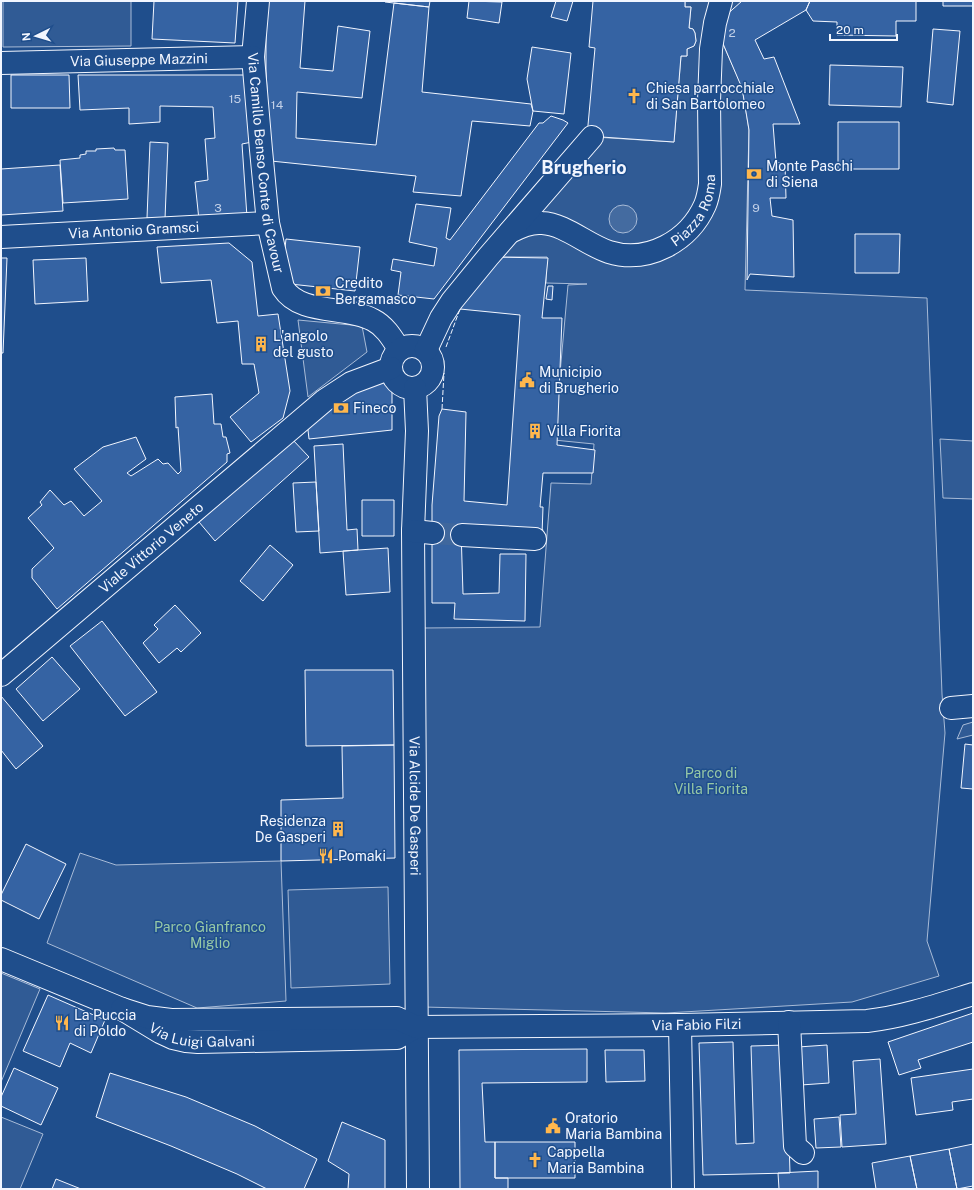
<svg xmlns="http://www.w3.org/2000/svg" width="974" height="1190" viewBox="0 0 974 1190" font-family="'Public Sans',sans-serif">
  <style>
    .built { fill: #305b95; stroke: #a8bbd7 }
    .water { fill: #446ba0; stroke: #a8bbd7 }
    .building { fill: #3563a3; stroke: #f2f6ff }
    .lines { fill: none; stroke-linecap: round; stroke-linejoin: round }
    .minor-tunnel { stroke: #3f679d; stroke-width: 22; stroke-dasharray: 22 11; stroke-linecap: butt }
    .minor-casing { stroke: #f2f6ff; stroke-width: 24 }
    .minor { stroke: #1f4e8c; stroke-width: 22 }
    .fence { stroke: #f2f6ff; stroke-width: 1; stroke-dasharray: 5 2; stroke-linecap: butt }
    .labels { text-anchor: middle; stroke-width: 3; stroke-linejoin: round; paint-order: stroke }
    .number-label { font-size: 12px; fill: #c3d1e8 }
    .street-label { font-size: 14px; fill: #f2f6ff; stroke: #1f4e8c }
    .poi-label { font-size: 14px; fill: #f2f6ff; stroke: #1f4e8c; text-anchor: start }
    .park-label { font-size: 14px; fill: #97c8a6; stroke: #1f4e8c }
    .district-label { font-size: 18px; font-weight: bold; fill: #f2f6ff; stroke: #1f4e8c }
  </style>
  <rect width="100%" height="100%" fill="#1f4e8c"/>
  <path class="built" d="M3 1H131V46L3 47Z
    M685 1H743L715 26 742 87 749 130 745 290 927 298 942 694 945 733 927 941 939 976 852 1002 666 1013 423 1007V628L540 627 551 483 591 484 594 444 554 440 568 285 587 284 546 283 547 257H479L578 136 674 142 681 56H687V49L694 46 696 41 695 33 693 29 689 28 691 7H685Z
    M298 320 362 326 367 352 308 397Z
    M940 439 973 441V499L943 498Z
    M973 722V735L957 739 963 725Z
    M80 853 116 865 281 861 286 1001 197 1008 47 943Z
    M388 887 390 984 291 988 288 890Z
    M1 973 40 989 1 1082Z
    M1 1117 43 1134 20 1189H1Z"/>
  <path class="water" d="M609 219a14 14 0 1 1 28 0a14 14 0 1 1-28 0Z"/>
  <path class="building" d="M154 1H238L235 43 152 39Z
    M266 1H305L300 68 333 71 338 26 370 31 362 98 297 92 296 138 376 145 394 3 429 7 422 92 531 104 533 111 530 126 472 121 461 196 413 192 416 176 271 161 266 71Z
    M385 1H430L429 7 385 2Z
    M469 1 502 2 499 23 467 18Z
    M556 1H573L567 21 551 17Z
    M593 1H685V7H691L689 28 693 29 695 33 696 41 694 46 687 49V56H681L674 142 587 136 595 48 589 47Z
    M742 1H810L806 10 755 40 764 59 774 57 800 124H773L776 162 785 164 786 198H770L772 216 793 220 794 277 750 274 747 280 749 130 742 88 715 25Z
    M810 1H916V21H896V36L837 35V22L813 21 806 10Z
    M943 1H973V6H943Z
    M933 29 960 31 953 105 927 102Z
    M532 47 571 53 564 114 533 111 527 79Z
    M830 65 903 67 901 107 829 105Z
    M11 75H69L70 108H11Z
    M78 75H248L252 142 242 144 247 217 199 220 195 182 208 180 205 139 215 138 213 107 160 106V122L129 124V108L80 110Z
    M551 116 563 120 568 123 434 299 398 295 401 272 391 270 393 259 434 266 437 248 409 242 416 204 451 208 446 238 450 240 539 123H543Z
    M838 122H899V169H838Z
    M150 142 168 143 165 219 147 218Z
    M114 148 115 150H125L128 199 63 203 60 160 80 158V155L86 154V151H96V149Z
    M60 165 63 211 1 215V169Z
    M855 234H900L899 273H855Z
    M286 239 360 247 355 291 281 283Z
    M229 243 252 262 258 316 278 314 290 391 283 418 251 442 230 417 259 393 254 364H242L238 321 217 323 211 280 161 283 157 247Z
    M490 257 548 258 542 318H562L557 445 595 450 593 473H543L540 507H543L542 535 461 530 463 594 499 593 500 554H526L525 621 454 619 455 603H432V505L439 416 442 409 466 412 464 501 507 505 520 315 460 309Z
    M1 258H7L3 353H1Z
    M86 258 88 301 35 304 33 260Z
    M548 286H553L552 300 546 299Z
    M382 376 392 383V430L309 439 307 421Z
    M212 394 214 424H221L223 437H226L230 453 227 454V462L57 609 32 578V569L54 548 28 518 42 505 40 502 50 490 64 505 71 501 84 516 102 501 74 469 103 447 136 437 146 459 127 473 131 476 158 459 163 464 168 463 178 474 181 471 178 427 176 428 175 397Z
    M292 439 309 457 215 541 199 522Z
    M343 444 347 530 357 529 358 550 320 553 314 446Z
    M316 482 319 531 296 532 293 483Z
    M362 500H394V536H362Z
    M270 545 293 565 263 601 240 581Z
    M388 548 390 592 346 595 343 551Z
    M175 605 201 633 181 652 177 648 159 663 143 643 158 629 154 625Z
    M102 621 157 692 125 716 70 646Z
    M52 657 80 689 43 721 16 689Z
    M305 670H393L394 745 306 746Z
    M1 696 43 746 16 769 1 750Z
    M965 744 973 745V789L961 788Z
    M394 745 395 858 281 861V800L343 798 342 746Z
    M26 844 66 864 39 919 1 900V895Z
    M48 995 105 1020 91 1053 70 1043 60 1067 23 1051Z
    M973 1013V1042L918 1060 921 1068 899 1075 888 1042Z
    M733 1042 736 1144 754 1143 751 1046 786 1045 790 1173 703 1175 699 1043Z
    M827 1045 829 1083 801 1085 798 1047Z
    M587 1049V1082L482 1083 485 1142H495V1178H508V1189H460L459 1050Z
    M605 1050H644L645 1081 606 1082Z
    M880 1059 886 1144 842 1147 840 1115 856 1114 853 1061Z
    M14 1068 58 1088 41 1125 1 1106V1097Z
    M973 1069V1099L952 1102 953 1110 916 1115 911 1078Z
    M110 1073 186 1097 255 1126 317 1159 304 1189H267L237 1174 171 1146 96 1117Z
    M839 1117 841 1147 816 1148 814 1119Z
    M342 1122 385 1140V1189H348L349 1174 328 1161Z
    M495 1142H575V1178H495Z
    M973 1144V1186L957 1189 949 1149Z
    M949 1149 957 1189H917L910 1156Z
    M910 1156 917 1189H876L872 1163Z
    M818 1171V1189H779L778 1173Z
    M56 1179 81 1189H52Z"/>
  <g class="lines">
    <path class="minor-tunnel" d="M433 533 462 535"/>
    <g class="minor-casing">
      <g id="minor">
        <path id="s1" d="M258 1 253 57 261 150 268 223 283 288C301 316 346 305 373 320 385 326 392 338 399 349"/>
        <path id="s2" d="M1 63 253 57"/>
        <path id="s3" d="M510 232C520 227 530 222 542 223 565 224 587 245 609 252 648 264 689 241 705 205 708 198 709 191 710 184L709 101 711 49 715 23 721 1"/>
        <path id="s4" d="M1 237 268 223"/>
        <circle cx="412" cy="367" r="21"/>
        <path d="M426 350 441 318 452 301 488 257 592 137"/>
        <path id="s5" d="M415 388 417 431 413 531 418 1189"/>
        <path d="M413 531 433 533"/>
        <path d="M462 535 535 539"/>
        <path id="s6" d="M1 675 325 400 351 383 391 368"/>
        <path d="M951 708 973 706"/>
        <path id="s7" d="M1 959 122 1009 160 1032 173 1038 186 1041 198 1042 397 1038 416 1027"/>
        <path id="s8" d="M122 1009 147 1017 171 1020 397 1018 416 1027 680 1025 867 1021C903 1017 938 1005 973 994"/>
        <path d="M789 1022 795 1146 803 1153"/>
        <path d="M680 1025 683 1189"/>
      </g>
    </g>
    <use href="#minor" class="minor"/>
    <path class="fence" d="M446 347 460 309
      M442 409 444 373"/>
  </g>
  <defs>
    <g id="church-bare" transform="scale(1.2)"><path d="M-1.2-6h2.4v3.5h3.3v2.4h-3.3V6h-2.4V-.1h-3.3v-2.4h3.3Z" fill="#ffb74d" stroke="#1f4e8c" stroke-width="2.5" paint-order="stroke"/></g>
    <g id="bank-bare" transform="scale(1.2)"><path d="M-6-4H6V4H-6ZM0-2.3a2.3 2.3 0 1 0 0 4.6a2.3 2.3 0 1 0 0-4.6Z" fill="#ffb74d" stroke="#1f4e8c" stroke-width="2.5" paint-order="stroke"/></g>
    <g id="building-bare" transform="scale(1.2)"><path d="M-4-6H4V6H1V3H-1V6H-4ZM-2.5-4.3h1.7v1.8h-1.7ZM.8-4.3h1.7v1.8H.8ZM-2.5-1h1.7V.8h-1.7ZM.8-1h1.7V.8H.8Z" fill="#ffb74d" stroke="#1f4e8c" stroke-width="2.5" paint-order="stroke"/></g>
    <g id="civic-bare" transform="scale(1.2)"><path d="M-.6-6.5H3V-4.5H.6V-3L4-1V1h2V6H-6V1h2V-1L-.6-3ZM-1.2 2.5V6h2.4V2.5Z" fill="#ffb74d" stroke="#1f4e8c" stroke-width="2.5" paint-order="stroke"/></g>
    <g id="restaurant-bare" transform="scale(1.2)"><path d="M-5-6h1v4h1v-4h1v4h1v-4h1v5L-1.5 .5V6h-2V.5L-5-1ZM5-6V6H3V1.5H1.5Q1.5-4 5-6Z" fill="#ffb74d" stroke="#1f4e8c" stroke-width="2.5" paint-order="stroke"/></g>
  </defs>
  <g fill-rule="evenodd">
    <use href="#church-bare" x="634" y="96"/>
    <use href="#bank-bare" x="754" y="174"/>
    <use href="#bank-bare" x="323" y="291"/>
    <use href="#building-bare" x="261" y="344"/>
    <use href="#civic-bare" x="527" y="380"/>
    <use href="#bank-bare" x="341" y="408"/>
    <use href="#building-bare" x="535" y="431"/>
    <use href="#building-bare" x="338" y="829"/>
    <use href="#restaurant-bare" x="326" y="856"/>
    <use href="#restaurant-bare" x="62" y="1023"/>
    <use href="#civic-bare" x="553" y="1126"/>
    <use href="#church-bare" x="535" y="1160"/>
  </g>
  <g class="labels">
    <g class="number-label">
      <text x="732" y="37">2</text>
      <text x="235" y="103">15</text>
      <text x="277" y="109">14</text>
      <text x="218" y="212">3</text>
      <text x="756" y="212">9</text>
    </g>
    <g class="street-label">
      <text dy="5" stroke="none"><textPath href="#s2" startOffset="138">Via Giuseppe Mazzini</textPath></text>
      <text dy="5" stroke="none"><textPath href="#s1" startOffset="163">Via Camillo Benso Conte di Cavour</textPath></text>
      <text dy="5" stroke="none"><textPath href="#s3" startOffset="214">Piazza Roma</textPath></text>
      <text dy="5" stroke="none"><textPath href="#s4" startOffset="133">Via Antonio Gramsci</textPath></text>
      <text dy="5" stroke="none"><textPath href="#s6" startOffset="197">Viale Vittorio Veneto</textPath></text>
      <text dy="5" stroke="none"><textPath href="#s5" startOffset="418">Via Alcide De Gasperi</textPath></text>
      <text dy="5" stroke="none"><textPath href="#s8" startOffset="578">Via Fabio Filzi</textPath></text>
      <text dy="5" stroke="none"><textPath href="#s7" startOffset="218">Via Luigi Galvani</textPath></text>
    </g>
    <g class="poi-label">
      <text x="646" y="93">Chiesa parrocchiale<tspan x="646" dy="16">di San Bartolomeo</tspan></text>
      <text x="766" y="171">Monte Paschi<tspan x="766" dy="16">di Siena</tspan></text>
      <text x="335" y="288">Credito<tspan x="335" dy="16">Bergamasco</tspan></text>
      <text x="273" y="341">L'angolo<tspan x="273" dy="16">del gusto</tspan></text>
      <text x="539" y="377">Municipio<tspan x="539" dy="16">di Brugherio</tspan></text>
      <text x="353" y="413">Fineco</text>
      <text x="547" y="436">Villa Fiorita</text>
      <text x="326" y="826" text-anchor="end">Residenza<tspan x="326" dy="16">De Gasperi</tspan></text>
      <text x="338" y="861">Pomaki</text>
      <text x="74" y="1020">La Puccia<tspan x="74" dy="16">di Poldo</tspan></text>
      <text x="565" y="1123">Oratorio<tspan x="565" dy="16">Maria Bambina</tspan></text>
      <text x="547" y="1157">Cappella<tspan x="547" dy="16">Maria Bambina</tspan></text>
    </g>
    <g class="park-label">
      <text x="711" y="778">Parco di<tspan x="711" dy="16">Villa Fiorita</tspan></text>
      <text x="210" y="932">Parco Gianfranco<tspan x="210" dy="16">Miglio</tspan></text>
    </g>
    <g class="district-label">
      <text x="584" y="174">Brugherio</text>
    </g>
  </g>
  <rect width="974" height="1190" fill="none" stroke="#f2f6ff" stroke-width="4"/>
  <g transform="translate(36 36) rotate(265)" stroke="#1f4e8c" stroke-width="3" paint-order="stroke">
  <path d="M0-3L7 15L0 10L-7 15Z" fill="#f2f6ff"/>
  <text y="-6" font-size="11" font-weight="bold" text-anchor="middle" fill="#f2f6ff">N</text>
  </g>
  <path d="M830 34v6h67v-6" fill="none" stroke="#f2f6ff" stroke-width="2"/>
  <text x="836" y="34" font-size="12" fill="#f2f6ff" stroke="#1f4e8c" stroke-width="3" paint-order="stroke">20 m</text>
</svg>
